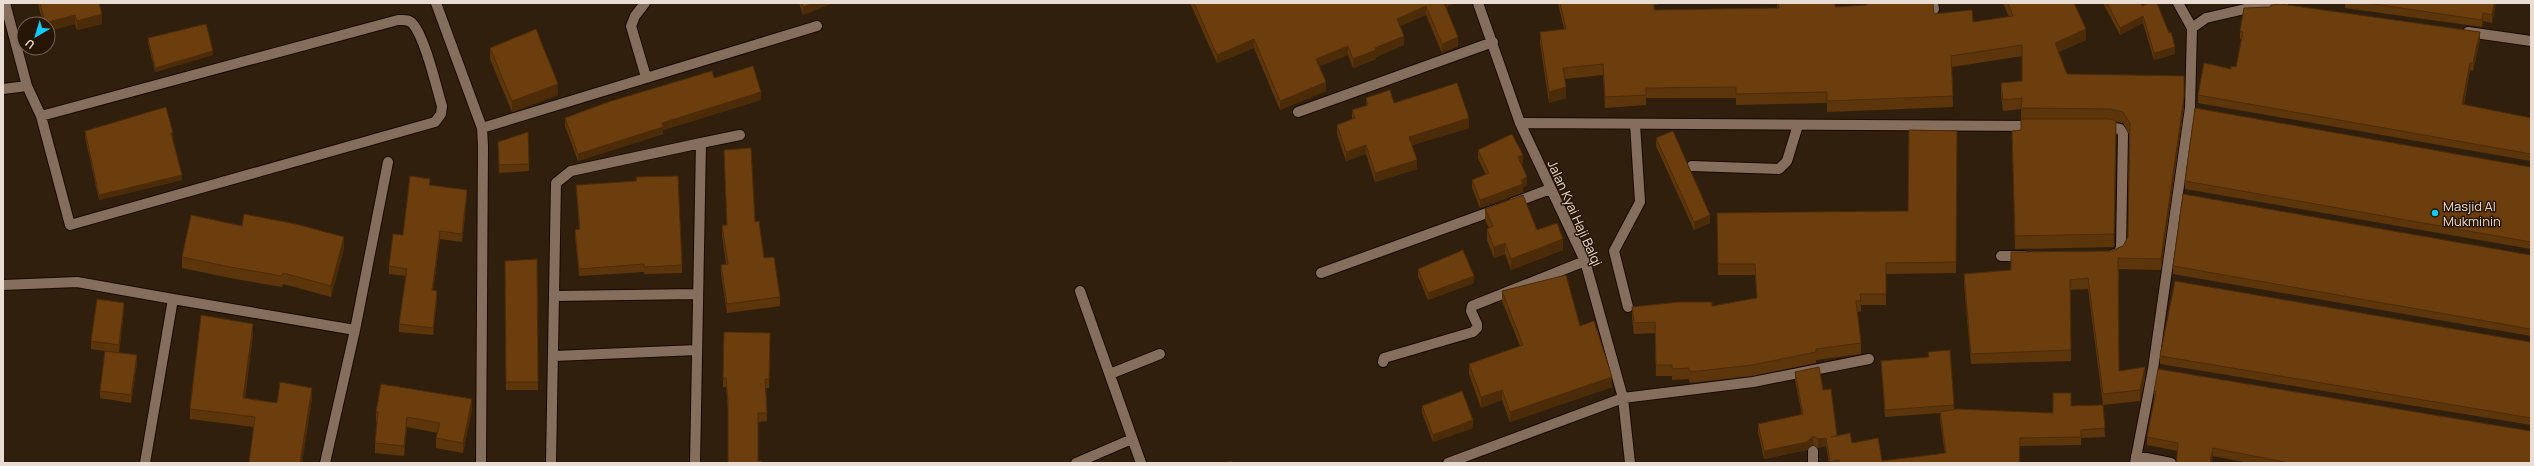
<svg xmlns="http://www.w3.org/2000/svg" width="2534" height="466" viewBox="0 0 2534 466" font-family="Manrope,sans-serif">
  <style>
    .lines { fill: none; stroke-linecap: round; stroke-linejoin: round }
    .service-casing { stroke: #190800; stroke-width: 12 }
    .minor-casing { stroke: #190800; stroke-width: 12 }
    .service { stroke: #856e5b; stroke-width: 10 }
    .minor { stroke: #856e5b; stroke-width: 10 }
    .wall { fill: #5d350b }
    .shaded-wall { fill: #4c2b09 }
    .building { fill: #6c3e0d; stroke: #4c2b09 }
    .poi-dot { fill: #10cafa; stroke: #271505; stroke-width: 1.5 }
    .labels { text-anchor: middle; stroke-width: 3; stroke-linejoin: round; paint-order: stroke }
    .poi-label { font-size: 13px; fill: #e9dcd2; stroke: #271505; text-anchor: start }
    .street-label { font-size: 13px; fill: #e9dcd2; stroke: #271505 }
  </style>
  <rect width="100%" height="100%" fill="#311f0e"/>
  <g class="lines">
    <g class="service-casing">
      <path id="service" d="M1692 166 1779 169 1787 161 1798 125
        M1628 307 1614 251 1640 202 1635 124"/>
    </g>
    <g class="minor-casing">
      <path id="minor" d="M5 3 27 86 41 116 70 225 435 122 441 114 442 106C436 86 425 38 413 24 409 19 404 20 398 20L41 116
        M436 3 482 128 483 146 481 463
        M645 3 635 16 631 26 646 77
        M1478 3 1520 123 1585 261 1623 398 1630 463
        M1933 3 1934 9
        M2192 28 2206 18 2245 9 2283 5
        M2468 32 2531 41
        M3 89 27 86
        M1298 112 1493 42
        M1520 123 2034 126
        M2102 126 2120 129 2123 134 2121 248 2118 253 2112 255
        M482 128 817 26
        M1513 203 1550 189
        M2001 256H2024
        M1321 273 1498 209
        M3 285 77 282 173 299
        M1080 291 1141 463
        M555 296 698 294
        M554 356 697 350
        M1383 362 1384 358 1473 332 1477 328V324L1471 311 1472 306 1585 261
        M1110 374 1160 354
        M2136 456 2171 463
        M145 463 173 299 355 330
        M325 463 355 330 388 162
        M551 463 556 183 571 171 701 143
        M695 463 701 143 740 135
        M1076 463 1132 439
        M1448 463 1623 398 1753 382 1869 359
        M1813 463V451
        M2135 463 2153 369 2190 108 2192 28 2178 3"/>
    </g>
    <use href="#service" class="service"/>
    <use href="#minor" class="minor"/>
  </g>
  <path class="wall" d="M38 3H99L102 24 77 30 75 24 48 31V24H43Z
    M799 3H833L803 15Z
    M1190 3H1456L1446 7 1458 46 1442 53 1426 15 1400 26 1404 45 1376 57V59L1353 68 1348 55 1319 66 1326 91 1280 110 1254 48 1217 63Z
    M1558 3H1660V4L1654 5V10L1777 8V3H1835V7L1865 5V3H1930L1934 14 1973 22 2009 17 2003 3H2074L2086 40 2058 52 2067 74 2184 107 2161 270 2119 269V371L2145 378 2140 401 2103 405 2105 437 2081 438V445L2020 446V463H1829L1826 446 1818 448 1813 445 1807 450 1764 459 1758 432V424L1802 415 1795 380V372L1823 390 1837 436 1852 443 1882 461 1945 454 1940 420V413L1885 417 1881 361 1928 357V352L1954 405V410L2053 413 2071 406 2103 405 2088 289 2070 290 2071 361 1971 364 1964 285V274L2011 270 2111 251 2123 246 2128 237 2129 134 2123 123 2115 121 2114 247 2015 249 2012 131 2021 130V109L2003 111 2001 94V83L2022 81V56L1952 67 1953 107 1827 112V103L1736 105V98H1646V105L1605 108 1603 75 1565 79 1566 98 1549 103 1540 43V32L1564 29Z
    M2103 3H2141L2175 54 2154 60 2143 23 2120 35Z
    M2345 3H2496L2492 23 2483 21 2482 27 2345 8Z
    M2240 31 2480 40 2473 71 2470 70 2464 105 2531 118V161L2198 103V95L2231 69 2236 67 2242 40 2240 39Z
    M148 38 213 55 155 72 148 43Z
    M490 48 558 95 512 112 490 59Z
    M714 78 761 100 663 130V134L578 161 565 126V118Z
    M1366 98 1394 103 1469 128 1412 145 1417 169 1375 182 1366 154 1346 161 1337 134V125L1352 119V110L1366 106Z
    M85 131 173 138 172 139 182 180 99 200 85 137Z
    M1957 131 1956 273 1886 274V305H1861V311L1858 312 1861 343V354L1816 360V363L1752 376 1690 383 1689 379 1672 380V376H1656L1655 333 1634 334 1632 318V307L1712 306 1757 298 1755 275H1718L1717 213 1908 211Z
    M1656 138 1710 223 1694 230 1656 146Z
    M498 142 529 164V171L499 173Z
    M724 150 755 222 764 258 780 297V306L727 313 721 274V265L726 264 722 235V226L727 225Z
    M1478 150 1523 163H1521L1527 185 1523 187V192L1480 208 1472 188V180L1486 175 1478 158Z
    M2531 166V249L2185 189V181L2530 167Z
    M430 185 467 198 462 242 440 239 433 291 437 299 433 335 399 332V324L406 276 389 274V266L403 235Z
    M576 185 682 265V273L644 274V272L579 276 575 237V230L579 229Z
    M1485 209 1537 230 1563 250 1511 270 1505 254 1494 258 1487 240V229L1489 228 1485 220Z
    M344 248 331 297 283 284 282 287 230 278 182 268V257Z
    M2531 254V336L2173 274V266L2530 255Z
    M537 259 538 390H506L505 261Z
    M1418 269 1474 283 1428 300 1418 276Z
    M1502 291 1580 326 1612 387 1510 422 1502 400 1481 408 1469 374V364L1520 346 1502 301Z
    M124 311 119 353 91 349V341Z
    M724 332 770 333 769 388H766L767 421 758 422V461L728 463V411L726 387H723Z
    M253 334 245 398 277 403 312 398 302 463H249L254 427 190 419V409Z
    M2531 341V425L2160 364V356L2530 342Z
    M137 363 131 403 100 398V391Z
    M2158 369 2530 431 2531 463H2249L2213 456H2177L2178 451 2147 445V437L2154 399V392Z
    M1422 406 1473 428 1433 442 1422 413Z
    M472 409 463 453 436 448V438L438 433 407 427 404 456 375 453V443L377 422H376V412Z"/>
  <path class="shaded-wall" d="M814 3H833L803 15V7Z
    M1443 3H1456L1443 8Z
    M2494 3H2496L2492 23V15Z
    M1426 6V15L1397 27V19Z
    M2483 13V21L2482 27V20Z
    M102 14V24L77 30V21Z
    M75 15V24L48 31V24H45V23Z
    M2143 16V23L2120 35V28Z
    M2086 29V40L2055 54V43Z
    M2480 32V40L2473 71V63Z
    M1404 36V45L1376 57V59L1353 68V59L1375 48Z
    M1458 37V46L1442 53V44Z
    M1254 39V48L1217 63V55Z
    M1348 46V55L1316 68V59Z
    M2175 47V54L2154 60V53Z
    M213 51V55L155 72V68Z
    M2470 63V70L2462 112V104Z
    M2184 76V107L2161 270V259Z
    M1326 82V91L1280 110V101Z
    M558 84V95L512 112V101Z
    M1566 87V98L1549 103V92Z
    M761 92V100L663 130V134L578 161V154L662 123Z
    M1469 118V128L1409 146V137Z
    M171 133H173V138L171 139Z
    M1366 145V154L1346 161V152Z
    M1523 155V163L1518 165V157Z
    M1417 160V169L1375 182V173Z
    M182 175V180L99 200V195Z
    M1527 177V185L1523 187V192L1480 208V200Z
    M467 190V198L462 242V234Z
    M1710 215V223L1694 230V222Z
    M440 231V239L432 298V290Z
    M344 237V248L331 297V286Z
    M1563 239V250L1511 270V259Z
    M1505 243V254L1494 258V247Z
    M1474 276V283L1428 300V293Z
    M437 291V299L433 335V328Z
    M124 303V311L119 353V345Z
    M253 324V334L243 408V398Z
    M137 355V363L131 403V395Z
    M2145 367V378L2140 401V390Z
    M1612 377V387L1510 422V412Z
    M312 388V398L302 463H300Z
    M1502 390V400L1481 408V397Z
    M472 399V409L463 453V443Z
    M407 417V427L404 456V446Z
    M1473 420V428L1433 442V435Z
    M1813 436V445L1807 450 1764 459V451Z
    M1826 438V446L1818 448V439Z
    M2213 448V456L2212 463H2210Z"/>
  <path class="building" d="M40 3H99L102 14 77 21 75 15 45 23Z
    M802 3H814L803 7Z
    M1194 3H1444L1458 37 1442 44 1426 6 1397 19 1404 36 1375 48 1376 50 1353 59 1348 46 1316 59 1326 82 1280 101 1254 39 1217 55Z
    M1560 3H1654V10L1779 8 1778 3H1835V7L1867 5 1866 3H1930L1933 4 1934 14 1972 10 1973 22 2013 16 2008 3H2074L2086 29 2055 43 2067 74 2184 76V97L2161 259 2118 258 2119 371 2145 367 2140 390 2103 394 2088 278 2070 280 2071 350 1971 354 1964 274 2011 270V252L2111 251 2123 246 2128 237 2130 123 2123 112 2111 109 2021 108 2022 98 2003 100 2001 83 2022 81V45L1951 56 1953 96 1827 101V92L1736 94V87L1646 88V95L1605 97 1603 64 1563 68 1566 87 1549 92 1540 32 1566 29Z
    M2107 3H2141L2142 6 2149 3H2157L2169 33 2171 32 2175 47 2154 53 2143 16 2120 28Z
    M2367 3H2494L2492 15 2483 13 2482 20Z
    M2281 4 2480 32 2473 63H2470L2462 104 2531 118V154L2198 95 2204 63 2231 69V66L2236 67 2243 32 2240 31 2244 8 2270 7 2271 5Z
    M206 24 213 51 155 68 148 38Z
    M536 29 558 84 512 101 490 48Z
    M753 66 761 92 662 123 663 127 578 154 565 118 608 102 712 71 714 78Z
    M1457 83 1469 118 1409 137 1417 160 1375 173 1366 145 1346 152 1337 125 1355 118 1352 110 1368 105 1366 98 1390 90 1394 103Z
    M166 107 173 133H171L182 175 99 195 85 131Z
    M2195 108 2530 167 2531 166V242L2185 181Z
    M2021 119H2110L2116 121 2114 234 2015 236 2012 131 2021 130Z
    M1909 130 1957 131 1956 262 1886 263V294H1860L1861 301H1856L1861 343 1816 349V352L1752 365 1690 372 1689 368 1672 369V365H1656L1655 322 1634 323 1632 307 1679 302H1712V306L1757 298 1755 264H1718L1717 213 1908 211Z
    M1673 131 1710 215 1694 222 1656 138Z
    M528 132 529 164 499 165 498 142Z
    M1512 134 1523 155 1518 157 1527 177 1521 180 1523 184 1480 200 1472 180 1489 173 1478 150Z
    M751 148 755 222 759 221 764 258 774 257 780 297 727 304 721 265 728 264 722 226 727 225 724 150Z
    M410 176 430 179 429 185 467 190 462 234 440 231 432 290 437 291 433 328 399 324 407 269 389 266 393 234 403 235Z
    M678 176 682 265 644 267V264L579 269 575 230 580 229 576 185 637 181 636 177Z
    M2183 194 2530 255 2531 254V329L2173 266Z
    M1523 195 1537 230 1557 223 1563 239 1511 259 1505 243 1494 247 1487 229 1493 226 1485 209Z
    M244 214 296 224 344 237 331 286 283 273 282 276 230 267 182 257 191 215 242 226Z
    M1463 250 1474 276 1428 293 1418 269Z
    M537 259 538 382H506L505 261Z
    M1566 275 1580 326 1594 321 1612 377 1510 412 1502 390 1481 397 1469 364 1523 345 1502 291Z
    M2175 281 2530 342 2531 341V418L2160 356Z
    M97 299 124 303 119 345 91 341Z
    M201 315 253 324 243 398 277 403 280 382 312 388 300 463H249L255 417 190 409Z
    M724 332 770 333 769 379H765L767 413H758V461H762V463H728V402L726 378H723Z
    M1950 350 1954 405 1885 410 1881 361 1929 357 1928 352Z
    M105 351 137 355 131 395 100 391Z
    M1819 367 1823 390 1831 389 1837 436 1831 437 1850 433 1852 443 1878 438 1882 461 1946 453 1940 412 1957 409 2053 413V393H2071V406L2103 405 2105 428 2081 430V437L2020 438 2019 463H1839V460L1830 462 1826 438 1818 439 1813 436 1807 442 1764 451 1758 424 1803 414 1795 372Z
    M2158 369 2530 431 2531 430V463H2289L2213 448 2210 463H2176L2177 456 2178 443 2147 437 2156 391 2154 392Z
    M381 384 472 399 463 443 436 438 440 423 407 417 404 446 375 443 378 412H376Z
    M1462 391 1473 420 1433 435 1422 406Z
    M1232 461V463H1224Z"/>
  <circle class="poi-dot" cx="2435" cy="213" r="4"/>
  <g class="labels">
    <g class="poi-label">
      <text x="2443" y="211">Masjid Al<tspan x="2443" dy="15">Mukminin</tspan></text>
    </g>
    <g class="street-label">
      <text transform="translate(1575 213) rotate(66)" y="5">Jalan Kyai Haji Balqi</text>
    </g>
  </g>
  <rect width="2534" height="466" fill="none" stroke="#e9dcd2" stroke-width="8"/>
  <g transform="translate(36 36) rotate(218)"><circle r="19" fill="#271505" stroke="#756557"/>
  <path d="M0-3L7 15L0 10L-7 15Z" fill="#10cafa"/>
  <text y="-6" font-size="11" font-weight="bold" text-anchor="middle" fill="#e9dcd2">U</text>
  </g>
</svg>
